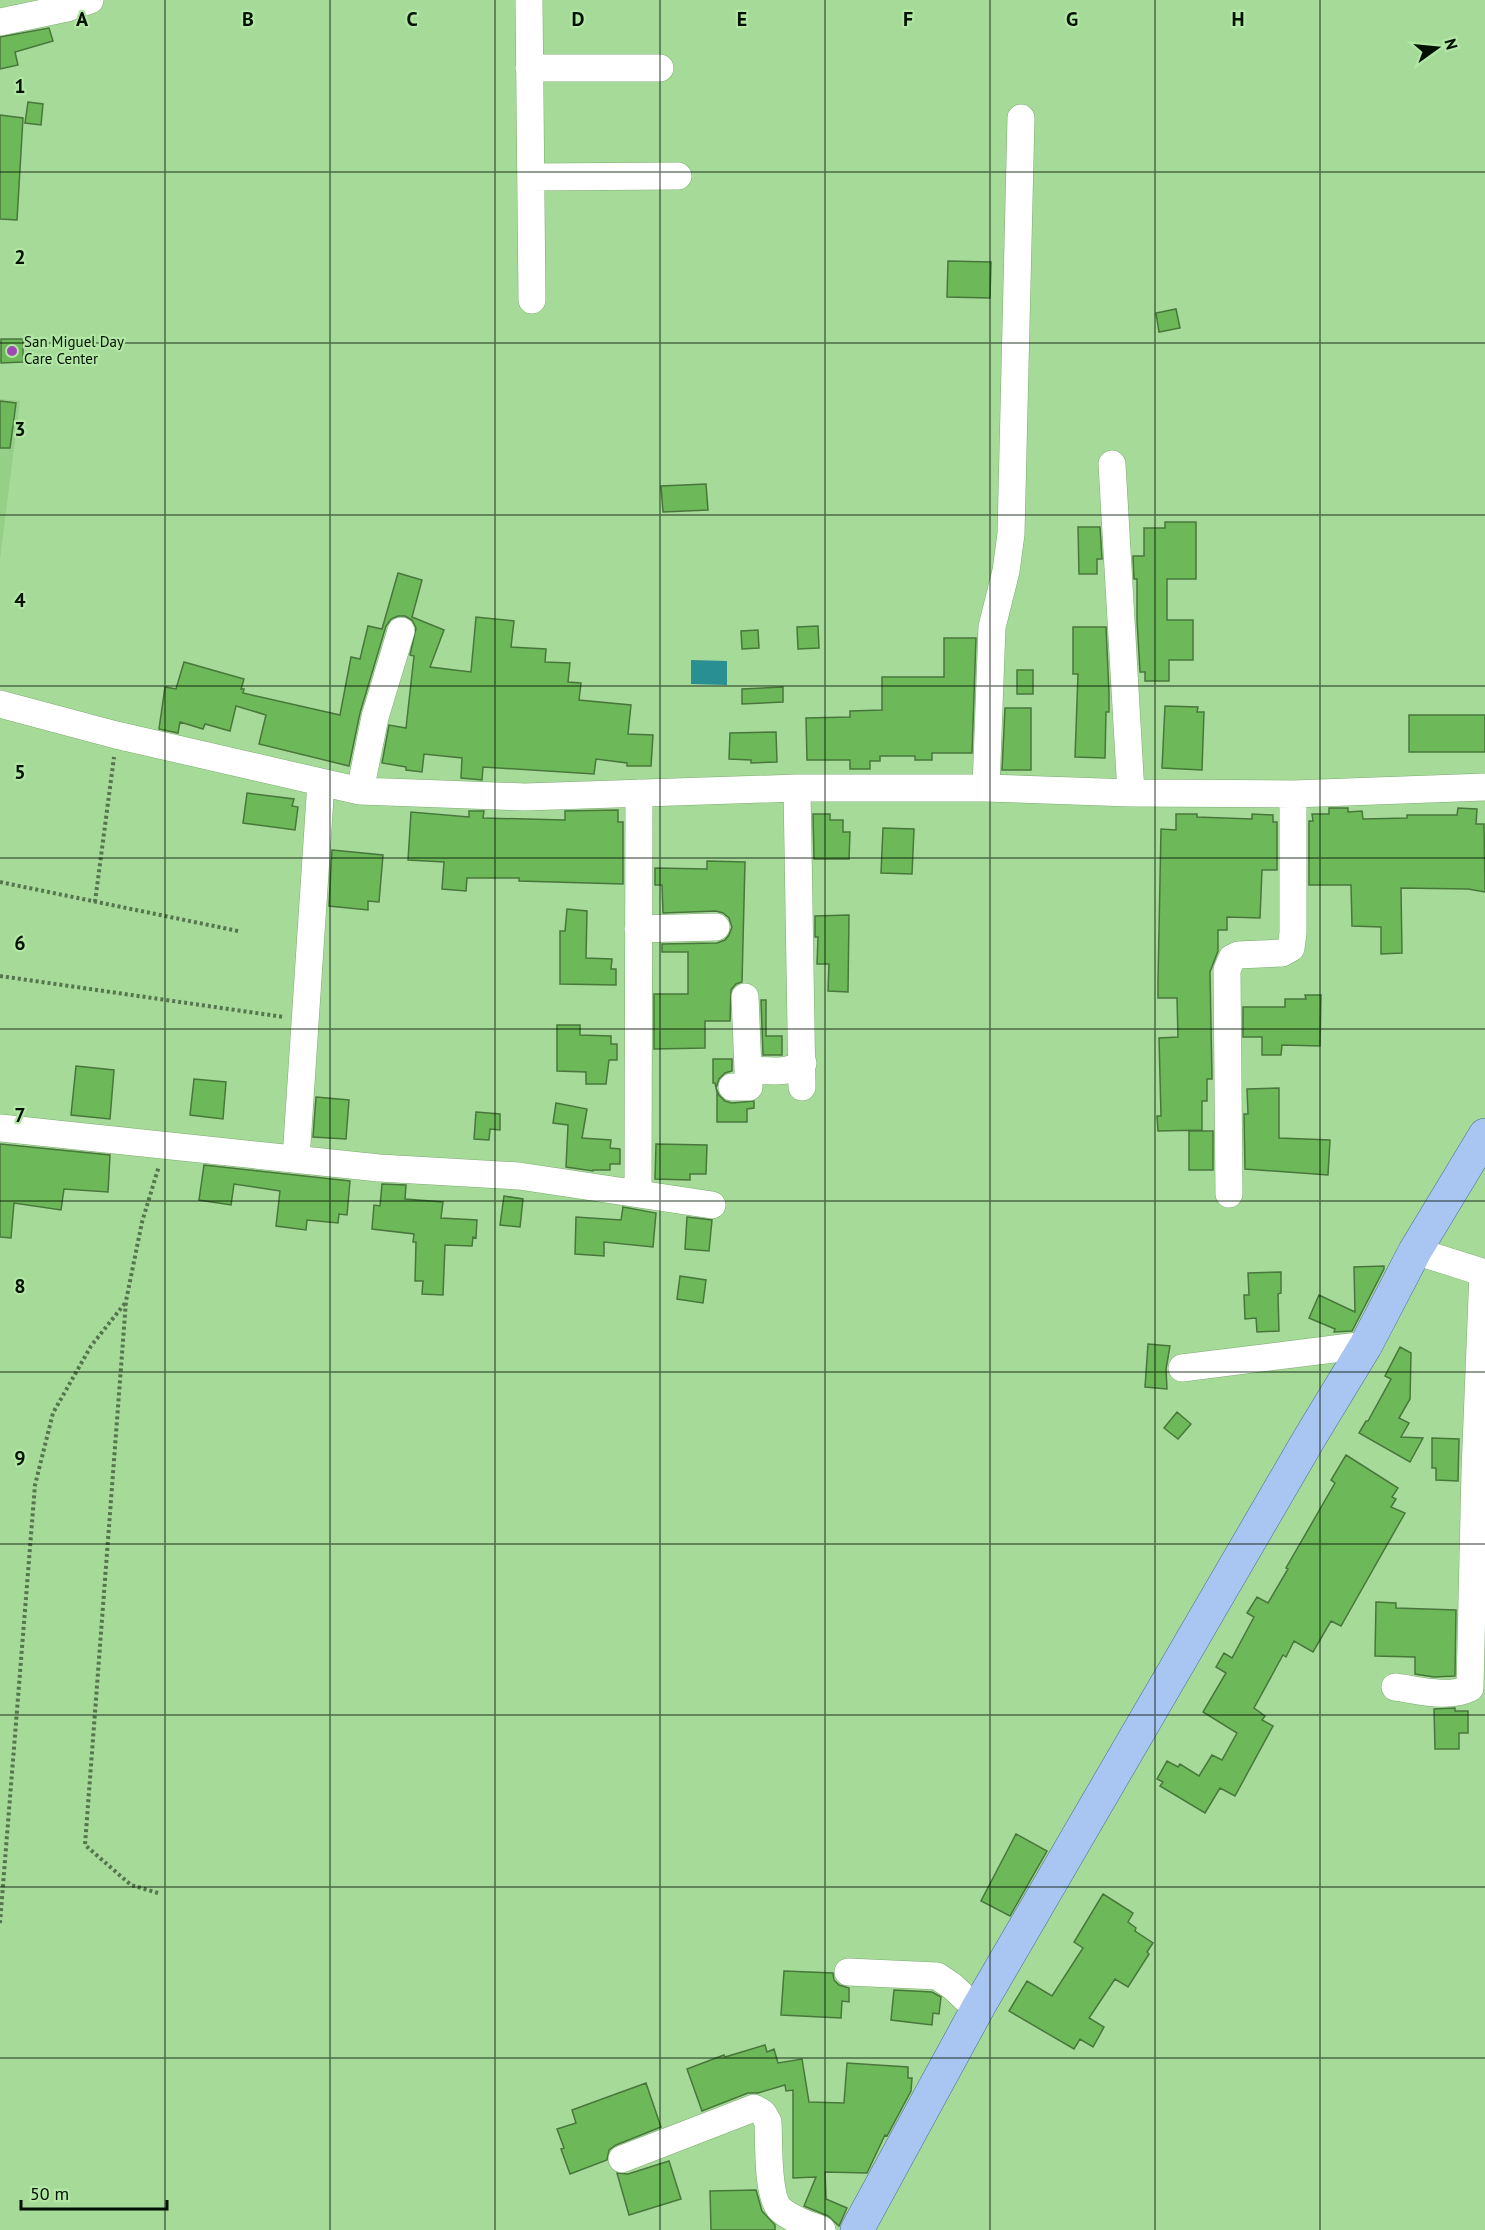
<svg xmlns="http://www.w3.org/2000/svg" width="1485" height="2230" viewBox="0 0 1485 2230" font-family="'PT Sans',sans-serif">
  <style>
    .built { fill: #96cf88 }
    .water { fill: #298f93 }
    .building { fill: #6db859; stroke: #48773b; stroke-width: 1.5 }
    .lines { fill: none; stroke-linecap: round; stroke-linejoin: round }
    .minor-casing { stroke: #7bad6e; stroke-width: 28 }
    .major-casing { stroke: #486c97; stroke-width: 34 }
    .path { stroke: #54754d; stroke-width: 4; stroke-dasharray: 3 3; stroke-linecap: butt }
    .minor { stroke: #fff; stroke-width: 27 }
    .major { stroke: #a9c5f2; stroke-width: 33 }
    .grid { fill: none; stroke: #011000; stroke-width: 1.5; stroke-opacity: 0.55 }
    .poi-dot { fill: #a049b5; stroke: #b2e7a5; stroke-width: 2 }
    .labels { text-anchor: middle; stroke-width: 4.5; stroke-linejoin: round; paint-order: stroke }
    .poi-label { font-size: 15px; fill: #011000; stroke: #b2e7a5; text-anchor: start }
    .grid-label { font-size: 20px; text-anchor: middle; font-weight: bold; fill: #011000; stroke: #b2e7a5; stroke-width: 4.5; stroke-linejoin: round; paint-order: stroke }
  </style>
  <rect width="100%" height="100%" fill="#a6da99"/>
  <path class="built" d="M0 399 20 401 0 559Z"/>
  <path class="water" d="M691 660 727 661V685L691 684Z"/>
  <path class="building" d="M49 28 53 41 15 52 18 65 0 69V37Z
    M28 102 43 104 41 125 25 123Z
    M0 115 23 118 17 220 0 219Z
    M948 261 991 262 990 298 947 297Z
    M1176 309 1180 328 1159 332 1156 313Z
    M1 339H23V362L1 363Z
    M0 401 16 403 10 448H0Z
    M706 484 708 510 663 512 661 486Z
    M1165 522H1196V579H1167V620H1193V660H1169V681H1145V672H1140L1137 620V579H1134L1133 556H1144V528H1165Z
    M1078 527H1100L1102 559H1097V574H1079Z
    M398 573 422 580 412 617 444 630 430 667 471 672 476 617 514 621 511 647 546 649 545 662 570 663 568 682 581 683 579 700 631 705 628 734 653 735 651 766H627V763L596 759 594 774 483 767 482 780 461 778 462 758 424 754 422 772 406 770V767L382 763 389 725 406 728 414 656 410 655 416 628 412 620 405 616H398L391 619 386 626 360 713 349 766 259 744 266 715 236 706 230 731 205 724 203 729 180 722 178 733 159 729 165 687 176 689 184 662 244 679 241 689H244L243 693 340 715 351 657 360 659 368 626 382 629Z
    M818 626 819 648 798 649 797 627Z
    M1073 627H1106L1109 693V712H1106L1105 758 1075 757 1078 674H1073Z
    M758 630 759 648 742 649 741 631Z
    M944 638H976L972 753H932V760H915V756H880V761H870V769H850V760H807L806 718 850 717V711L882 710V677H944Z
    M1017 670H1033V694H1017Z
    M783 687V702L742 704V689Z
    M1165 706 1198 707 1197 712H1204L1202 770 1162 768Z
    M1005 708H1031V770H1002Z
    M1409 715H1485V752H1409Z
    M776 732 777 762 751 763V760L729 759 730 733Z
    M247 793 294 799 292 806 298 807 295 830 243 823Z
    M1329 808H1348V812L1362 811 1363 819 1407 818V815H1457L1458 808 1477 809 1476 824H1484L1485 892 1468 889 1401 888 1402 953 1381 954V927L1352 926 1351 885H1309V821H1313L1312 814H1329Z
    M618 810V822H623V884L519 881V878H467L466 891 442 889 444 862 408 860 411 812 469 817V811H484L483 818 565 820V811Z
    M813 814H830V820H843V832H850L849 859H814Z
    M1176 814H1197V817L1252 819V814L1273 815V822H1277V870H1262L1260 918 1227 917V930H1218V951L1210 972 1212 1079H1207V1101H1202V1130L1158 1131 1157 1116H1161L1159 1038 1178 1037 1177 998H1158V982L1161 829 1176 830Z
    M883 828 914 829 912 874 881 873Z
    M332 850 383 855 379 902 368 901V910L329 906Z
    M707 861 745 862 742 982 736 984 731 990 730 1021H705V1048L654 1049V994H688V952H662V944L717 943 725 940 729 935 732 927 729 918 723 913 716 911 663 913 662 885H655V868L707 869Z
    M567 909 587 911 586 958 612 959 611 969H616V985L560 984V931H565Z
    M849 915 848 992 828 991 829 964H817L818 937H815V916Z
    M1305 995H1321L1320 1046 1282 1045 1281 1055H1262V1037H1243V1007H1285V999H1306Z
    M761 1000H766V1036H782V1055H763Z
    M557 1025H580V1035L611 1036V1044H617V1060H609L606 1084H586V1072L557 1071Z
    M713 1059H732V1071L725 1073 719 1079 716 1088 719 1095 725 1101 732 1103 754 1101V1108L747 1109V1122H717V1092L715 1083H713Z
    M76 1066 114 1070 110 1119 71 1115Z
    M194 1079 226 1082 223 1119 190 1115Z
    M1279 1088V1138L1330 1140 1328 1175 1245 1169 1244 1114H1248L1247 1089Z
    M316 1097 349 1100 346 1139 313 1137Z
    M556 1103 587 1109 582 1138 611 1140 610 1148 620 1149V1164H610V1170H593V1171L566 1167 568 1125 553 1123Z
    M476 1112 500 1114V1130L490 1129 489 1140 474 1139Z
    M1189 1131H1213V1170H1189Z
    M0 1144 110 1155 108 1192 64 1189 61 1210 14 1203 11 1238 0 1237Z
    M656 1144 707 1145 706 1174H690V1180L655 1179Z
    M204 1165 350 1181 347 1215 339 1214 338 1223 307 1220 306 1230 276 1226 280 1191 234 1184 231 1205 199 1200Z
    M382 1184 406 1185 405 1199 443 1202 441 1218 477 1220 476 1238 473 1237 472 1246 445 1245 443 1295 422 1294 423 1281H415L416 1242H413L414 1234 372 1229 374 1205 380 1206Z
    M504 1196 523 1199 520 1227 500 1225Z
    M623 1207 656 1213 653 1247 604 1242V1256L575 1254 576 1217 621 1220Z
    M687 1217 712 1220 709 1251 685 1249Z
    M1384 1266V1269L1352 1331 1334 1332 1335 1329 1309 1318 1319 1295 1355 1312 1354 1267Z
    M1281 1272V1293L1278 1294 1279 1331 1257 1332 1256 1318 1245 1319 1244 1295H1249L1248 1273Z
    M680 1276 706 1280 703 1303 677 1299Z
    M1148 1344 1170 1346 1166 1369 1167 1389 1145 1387Z
    M1400 1347 1411 1353 1410 1399 1399 1418 1409 1423 1401 1437 1423 1438 1410 1462 1359 1433 1366 1421H1368L1391 1379 1385 1376Z
    M1177 1412 1191 1424 1178 1439 1164 1428Z
    M1432 1438 1459 1439 1458 1481 1436 1480V1468H1432Z
    M1346 1455 1398 1488 1392 1497 1396 1499 1391 1507 1405 1513 1341 1626 1331 1621 1313 1652 1294 1641 1286 1657 1283 1655 1254 1708 1265 1716 1262 1720 1273 1726 1235 1796 1220 1788 1205 1813 1160 1786 1163 1782 1157 1779 1167 1761 1178 1767 1180 1764 1199 1776 1212 1755 1222 1760 1237 1733 1203 1712 1226 1673 1216 1667 1224 1653 1232 1658 1254 1617 1247 1613 1257 1597 1268 1603 1288 1569 1286 1568 1335 1483 1331 1480Z
    M1376 1602 1396 1603V1608L1456 1610 1455 1676 1434 1677 1415 1674V1657L1375 1656Z
    M1455 1708V1711H1468V1733H1459V1749H1435L1434 1709Z
    M1016 1834 1047 1851 1010 1916 981 1901Z
    M1103 1894 1133 1913 1128 1922 1136 1928 1135 1931 1153 1943 1147 1952 1149 1954 1128 1987 1115 1979 1089 2018 1104 2027 1093 2047 1080 2039 1074 2049 1009 2011 1027 1981 1052 1996 1083 1948 1074 1942Z
    M784 1971 833 1973 834 1980 839 1985 849 1988V2002L842 2001 841 2018 781 2015Z
    M894 1990 932 1992 941 1997 939 2014 933 2013 932 2025 891 2020Z
    M765 2045 767 2052 774 2049 778 2063 802 2059 809 2102 844 2103 847 2063 908 2067V2078H912L911 2091 887 2136 885 2135 867 2173 825 2172 826 2199 847 2208 839 2226 828 2216 804 2206 816 2177 793 2178V2090L786 2091 785 2085 758 2093H748L702 2111 687 2069 724 2055 725 2057Z
    M646 2083 661 2127 616 2145 609 2150 607 2160 570 2174 561 2149 564 2148 557 2129 576 2123 572 2110Z
    M669 2161 681 2199 629 2215 617 2173 628 2174Z
    M756 2190 762 2211 775 2225V2230H711L710 2191Z"/>
  <g class="lines">
    <g class="minor-casing">
      <path id="minor" d="M529 0 532 300
        M0 22 67 8 90 0
        M529 68H660
        M531 177 678 176
        M1112 464 1131 793
        M0 704 116 735 360 791 525 797 797 788H986L1131 793 1293 794 1485 787
        M797 788 802 1087
        M986 788 992 627 1006 571 1011 534 1021 118
        M360 791 375 717 401 631
        M638 929 716 927
        M745 997 748 1070
        M732 1087H749L748 1070C766 1070 788 1075 803 1063
        M0 1128 379 1168 519 1176 712 1205
        M296 1159 321 782
        M638 1193 639 793
        M1229 1194 1227 970 1232 958 1238 955 1282 953 1291 948 1293 933V794
        M1415 1251 1485 1273
        M1182 1368 1366 1345
        M1395 1687C1418 1690 1448 1699 1470 1688L1475 1471 1483 1272
        M848 1972 937 1976 952 1986 967 2000 979 2006
        M622 2159 754 2108 763 2113 768 2122C769 2142 767 2196 780 2209 790 2219 810 2225 822 2230"/>
    </g>
    <g class="major-casing">
      <path id="major" d="M857 2230 979 2006 1309 1439 1366 1345 1415 1251 1485 1135"/>
    </g>
    <path class="path" d="M0 882 238 931
      M95 902 114 757
      M0 976 284 1017
      M158 1893 131 1885 85 1845 126 1301 142 1222 159 1166
      M0 1923 35 1485 53 1413 91 1346 126 1302"/>
    <use href="#minor" class="minor"/>
    <use href="#major" class="major"/>
  </g>
  <path class="grid" d="M165 0V2230M330 0V2230M495 0V2230M660 0V2230M825 0V2230M990 0V2230M1155 0V2230M1320 0V2230M0 172H1485M0 343H1485M0 515H1485M0 686H1485M0 858H1485M0 1029H1485M0 1201H1485M0 1372H1485M0 1544H1485M0 1715H1485M0 1887H1485M0 2058H1485"/>
  <circle class="poi-dot" cx="12" cy="351" r="6"/>
  <g class="labels">
    <g class="poi-label">
      <text x="24" y="347">San Miguel Day<tspan x="24" dy="17">Care Center</tspan></text>
    </g>
  </g>
  <g class="grid-label">
    <text x="82" y="26">A</text>
    <text x="248" y="26">B</text>
    <text x="412" y="26">C</text>
    <text x="578" y="26">D</text>
    <text x="742" y="26">E</text>
    <text x="908" y="26">F</text>
    <text x="1072" y="26">G</text>
    <text x="1238" y="26">H</text>
    <text x="20" y="93">1</text>
    <text x="20" y="264">2</text>
    <text x="20" y="436">3</text>
    <text x="20" y="607">4</text>
    <text x="20" y="779">5</text>
    <text x="20" y="950">6</text>
    <text x="20" y="1122">7</text>
    <text x="20" y="1293">8</text>
    <text x="20" y="1465">9</text>
  </g>
  <g transform="translate(1437 48) rotate(75)" stroke="#b2e7a5" stroke-width="4.5" paint-order="stroke">
  <path d="M0-4.5L10 22L0 15L-10 22Z" fill="#011000"/>
  <text y="-9" font-size="16" font-weight="bold" text-anchor="middle" fill="#011000">N</text>
  </g>
  <path d="M21 2200v9h146v-9" fill="none" stroke="#011000" stroke-width="3"/>
  <text x="30" y="2200" font-size="18" fill="#011000" stroke="#b2e7a5" stroke-width="4.5" paint-order="stroke">50 m</text>
</svg>
